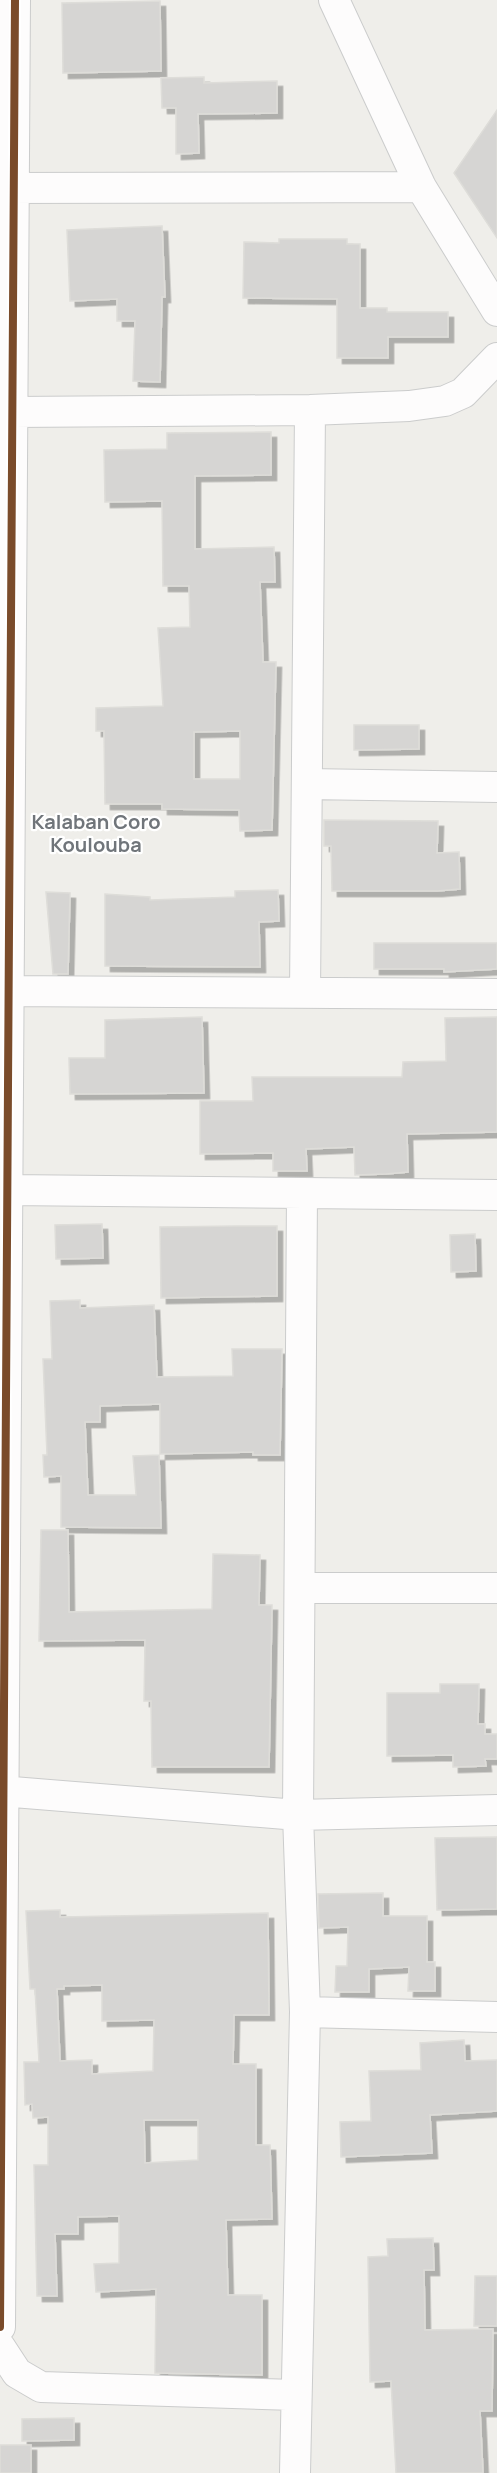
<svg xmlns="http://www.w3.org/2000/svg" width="497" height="2473" viewBox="0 0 497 2473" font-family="Manrope,sans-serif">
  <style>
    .building { fill: #d6d5d3; stroke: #deddd9; stroke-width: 1.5; fill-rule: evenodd; filter: url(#shadow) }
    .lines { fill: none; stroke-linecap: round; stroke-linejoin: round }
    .minor-casing { stroke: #cbcccc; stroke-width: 32 }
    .minor { stroke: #fdfcfc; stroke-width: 30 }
    .bus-1-casing { stroke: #fff; stroke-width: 12 }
    .bus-1 { stroke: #7a4b2a; stroke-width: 8 }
    .labels { text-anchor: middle; stroke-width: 4.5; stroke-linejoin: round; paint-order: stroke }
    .quarter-label { font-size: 20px; font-weight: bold; fill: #70757a; stroke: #fff }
  </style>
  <defs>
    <filter id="shadow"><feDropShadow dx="5.5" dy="5.5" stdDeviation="0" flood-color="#0004"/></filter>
  </defs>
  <rect width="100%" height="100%" fill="#efeeea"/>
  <path class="building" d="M160 1 161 71 63 73 62 3Z
    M204 77V83L277 81V113L198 114 199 153 176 154V108H162L161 78Z
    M497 110V238L454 173Z
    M162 226 165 297H162L160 382 133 381 135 321H117V299L70 301 67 230Z
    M279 239H347V244H360V308H387V312H448V337H388V358H337V299L243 298 244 242 279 243Z
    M271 432V475L195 476V549L274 547 275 582H260L263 662H276L272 830 240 831 239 810 162 809V804H105L104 731H96V708L163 706 158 628 190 627 189 586H163L162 501 105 502 104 450 167 449V433ZM240 731V779H194V732Z
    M354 725H419V749L354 750Z
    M324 820 438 821 437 853 459 852 460 889 437 891H332L331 846H324Z
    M278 890 279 921 259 922 260 967 105 966V894L150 897V900L235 897V891Z
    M46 892 70 893 68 974H53Z
    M374 943H497V969L444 972V969H374Z
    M202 1017 204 1093 70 1094 69 1058H105V1020Z
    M497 1017V1132L407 1134 408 1172 386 1174 355 1175 354 1147 306 1149 307 1171H273V1153L200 1154V1101H253L252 1077H402L403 1062 446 1061 445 1018Z
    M102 1224 103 1258 56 1259 55 1225Z
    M237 1226H277V1296L161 1298 160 1227Z
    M475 1234 476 1271 451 1272 450 1235Z
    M80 1300V1308L154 1305 157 1377 233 1376 232 1349H282L280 1455H253V1452L160 1454V1404L100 1406V1422H85L88 1495H136L133 1456 159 1455 161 1528 61 1527V1476L44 1477 43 1455H47L43 1359H52L50 1301Z
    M41 1530H68L69 1612 212 1609 213 1554 260 1555 259 1605H272L269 1767H152L151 1701H144L145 1640 39 1641Z
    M440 1684H479L478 1724H485V1734H497V1759H485L486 1766 453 1767V1755L387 1756V1693H440Z
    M497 1837V1909L437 1910 435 1838Z
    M383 1893V1916H427V1962H435V1991H408L409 1967 369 1969V1992H335L336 1966H347L348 1927 319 1928 318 1894Z
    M60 1910V1917L268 1913 269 2015H234L233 2064H256V2145H270L272 2219 226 2220 228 2295H262V2375L155 2373 156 2289 96 2292 94 2264 119 2263V2216L78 2217V2234H55L57 2296H37L34 2165H48V2117L33 2118 32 2104 25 2105 24 2062H39L35 1989H30L26 1911ZM102 1985V2021L154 2020 153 2071 92 2074V2060L60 2061 57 1989H64V1986ZM144 2120H198V2160L145 2163Z
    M464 2040 465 2061 497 2060V2111L430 2115 432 2153 341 2157 340 2122 371 2121 369 2071 421 2070 420 2043Z
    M433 2238 434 2270H424L425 2330 493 2329 492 2411H480L483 2473H396L391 2381 370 2382 368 2257 388 2256 387 2239Z
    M475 2276H497V2326H474Z
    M74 2418V2440L22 2441V2419Z
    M0 2445H31V2473H0Z"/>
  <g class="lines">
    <g class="minor-casing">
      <path id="minor" d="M334 0 421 187 497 311
        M0 188 421 187
        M13 412 310 410 409 406 445 401 463 393 497 358
        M307 784 497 787
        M0 991 497 994
        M305 993 310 410
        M8 1190 497 1195
        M300 1588H497
        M0 1791 298 1815 497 1810
        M305 2012 497 2017
        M0 2327 15 0
        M0 2347 17 2373 41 2387 295 2395
        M295 2473 305 2012 298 1815 302 1193"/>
    </g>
    <use href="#minor" class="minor"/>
    <g class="bus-1-casing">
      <path id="bus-1" d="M0 2327 15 0"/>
    </g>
    <use href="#bus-1" class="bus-1"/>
  </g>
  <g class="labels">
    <g class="quarter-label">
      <text x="96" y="829">Kalaban Coro<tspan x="96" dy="23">Koulouba</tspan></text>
    </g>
  </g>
</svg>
